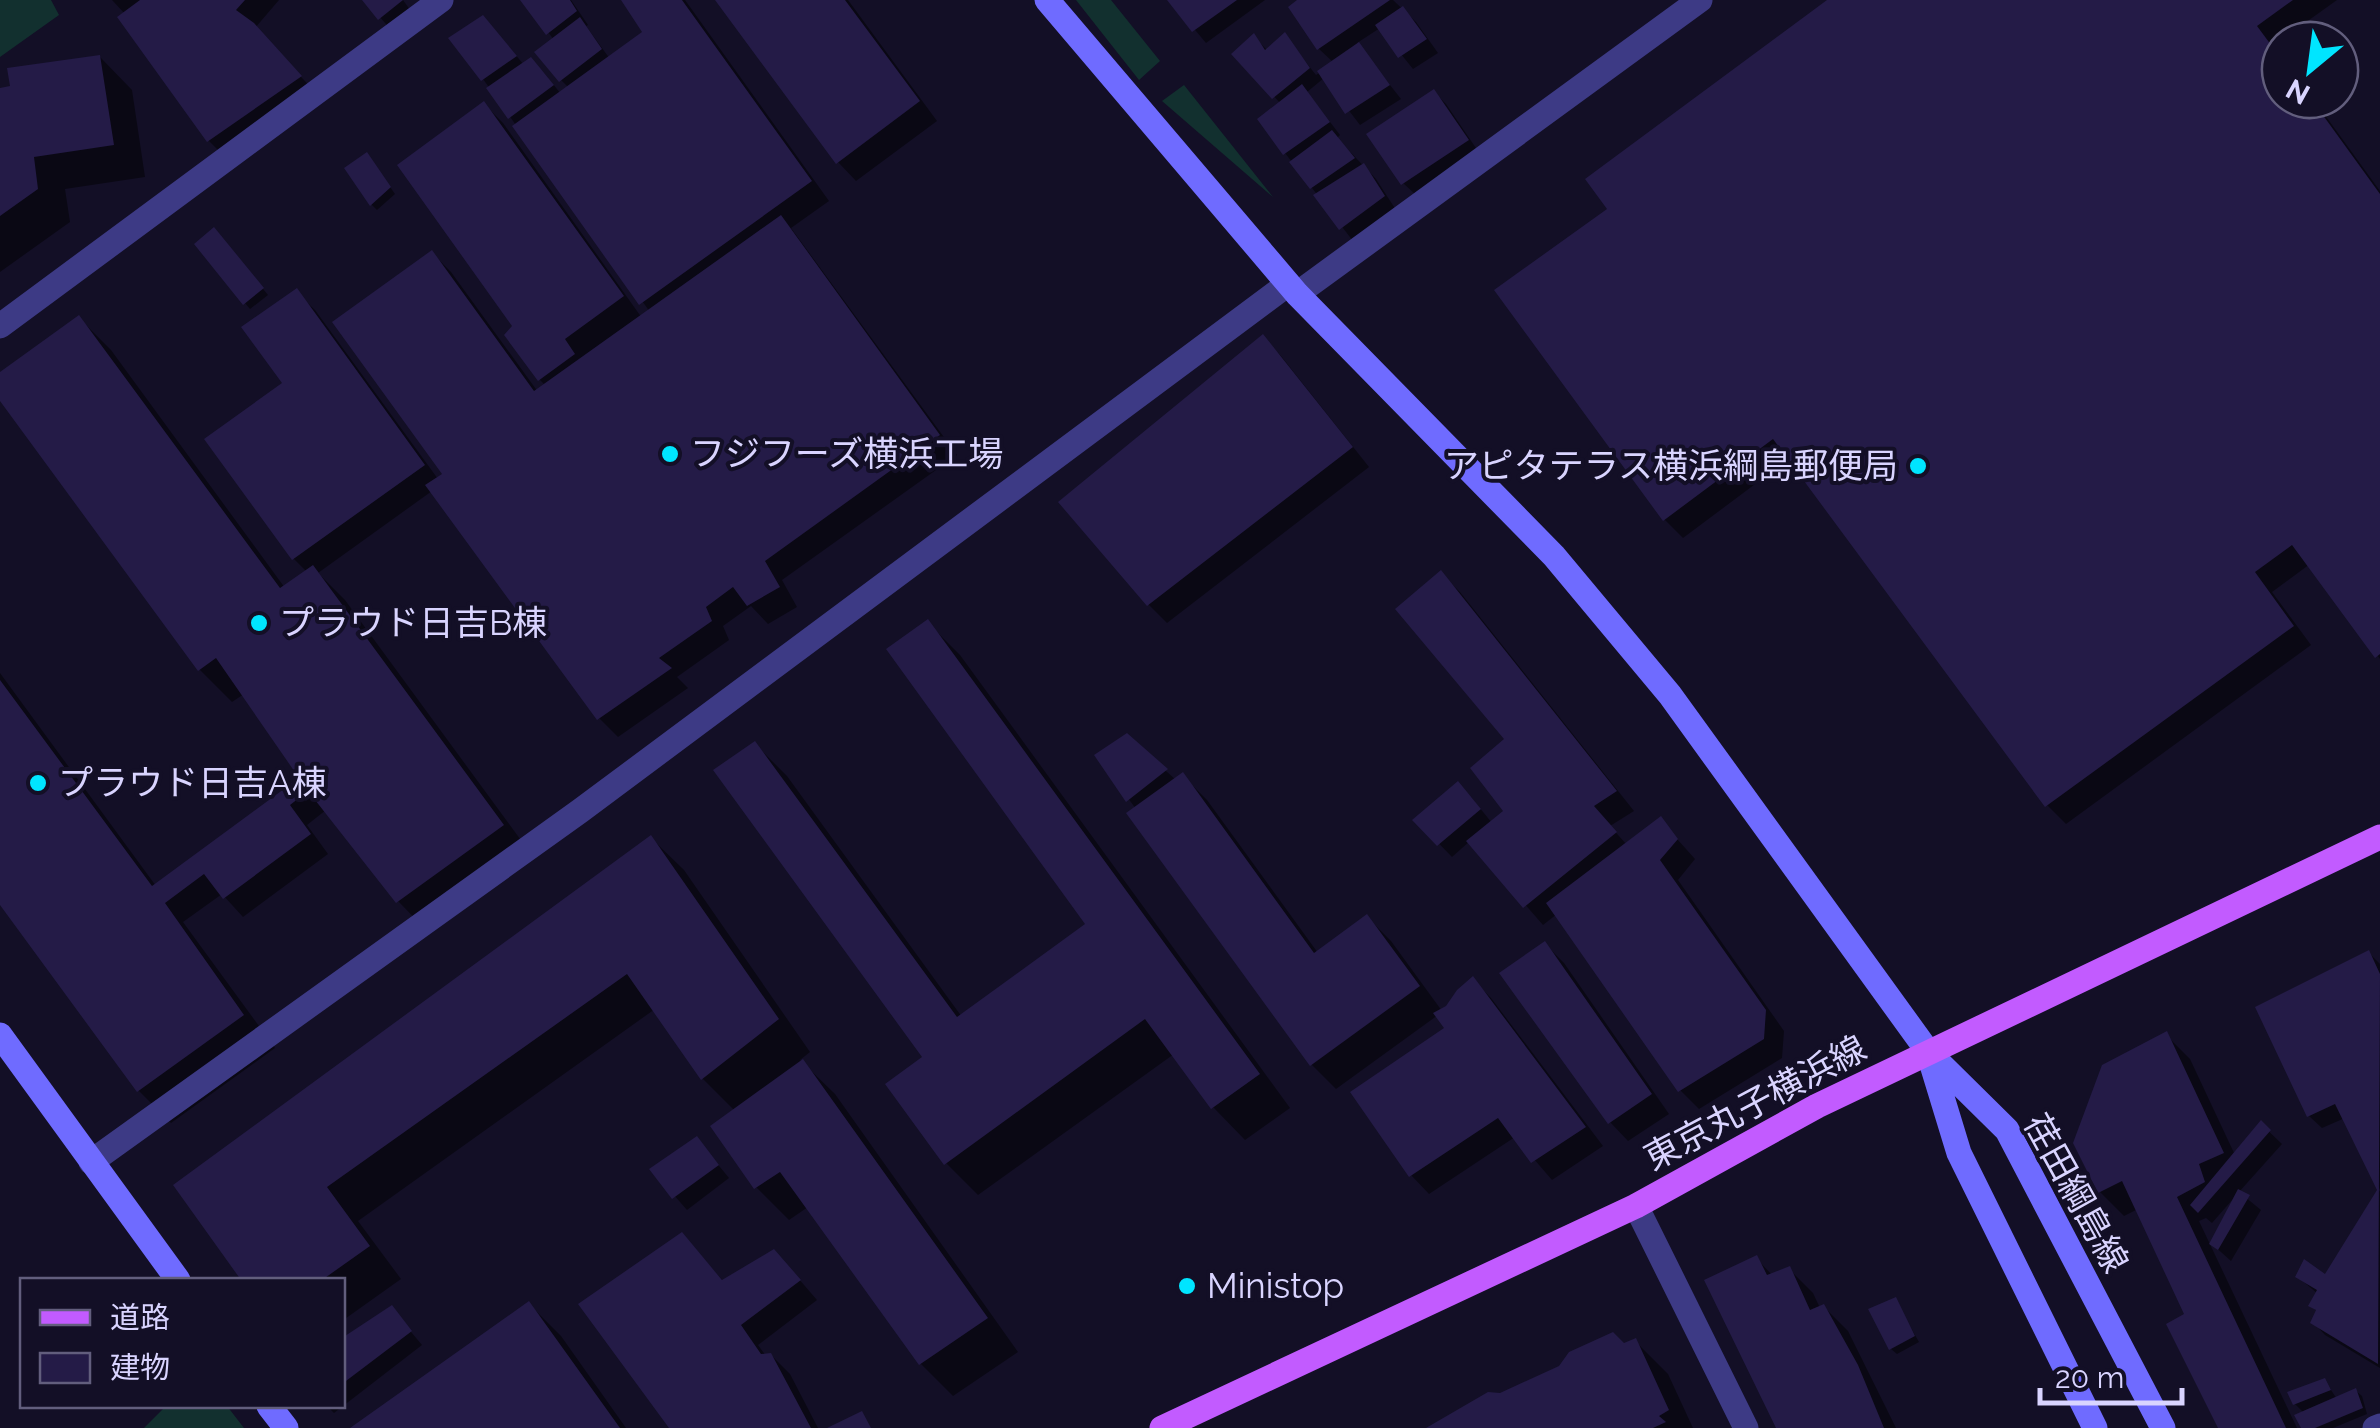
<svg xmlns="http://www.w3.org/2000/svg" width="2380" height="1428" viewBox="0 0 2380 1428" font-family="Raleway,'Noto Sans JP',sans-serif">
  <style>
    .green { fill: #12302f }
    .shadow { fill: #0007 }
    .building { fill: #241b47 }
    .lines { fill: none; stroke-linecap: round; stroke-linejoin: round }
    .street { stroke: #3d3a85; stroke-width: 25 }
    .secondary { stroke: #6f6bff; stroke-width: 25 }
    .primary { stroke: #c25bff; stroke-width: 25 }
    .poi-dot { fill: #00e5ff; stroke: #130f26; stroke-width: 4 }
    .labels { text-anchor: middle; stroke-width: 8; stroke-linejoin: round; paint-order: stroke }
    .poi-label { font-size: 35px; fill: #d9d4ff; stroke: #130f26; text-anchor: start }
    .street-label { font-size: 35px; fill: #d9d4ff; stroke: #130f26 }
  </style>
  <rect width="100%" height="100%" fill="#130f26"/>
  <path class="green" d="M0 0H51L59 15 0 57Z
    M1076 0H1111L1160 61 1139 80Z
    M1184 85 1273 197 1162 101Z
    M166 1406H227L244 1428H144Z"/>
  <path class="shadow" d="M112 0H279L255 28 319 96 227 159 209 141 125 14Z
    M365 0H403L413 14 392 31Z
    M524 0H571L588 25 586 26 610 59 646 33 624 0H685L829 201 791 228 957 455 782 580 797 607 768 624 751 606 723 626 729 640 677 677 688 688 618 737 599 718 432 491 318 573 345 600 534 858 430 934 398 901 326 810 307 825 328 854 243 917 222 894 183 922 275 1048 171 1123 139 1091 0 901V673L156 886 307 789 244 694 232 702 200 670 0 397V375L79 318 111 350 285 588 307 572 294 559 286 384 296 292 315 310 438 479 445 474 432 253 451 272 538 392 546 386 540 380 516 326 484 104 503 123 642 318 650 312 483 79 495 30 524 65 544 73 561 94 569 88 561 80 554 40Z
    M718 0H848L937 121 856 181 838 162Z
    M1170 0H1265L1206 43Z
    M1302 0H1393L1416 22 1438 53 1413 69 1380 28 1357 43 1401 99 1360 125 1324 78 1307 92 1340 135 1337 138 1376 179 1396 210 1353 241 1285 153 1281 104 1235 54 1254 37 1268 51 1285 36 1316 75 1334 63 1319 49 1291 7Z
    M1832 0H2337L2274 45 2280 53V100H2314L2380 191V659L2310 564 2272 592 2311 645 2066 824 2047 805 1790 458 1683 538 1665 520 1497 290 1611 209Z
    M100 57 132 90 145 177 65 189 70 222 0 272V90Z
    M1434 92 1446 104 1480 154 1416 195 1403 183Z
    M372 161 395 194 377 210 371 204Z
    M220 236 268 295 250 309 245 303Z
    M1263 337 1281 356 1369 467 1167 623 1148 604Z
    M1441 574 1460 592 1634 811 1610 826 1627 845 1660 820 1695 859 1678 880 1784 1031 1782 1058 1699 1109 1680 1090 1557 914 1543 925 1470 841 1452 857 1416 820 1471 797 1492 823 1506 811 1508 739Z
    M928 623 960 655 1290 1108 1245 1140 1213 1107 1174 1054 978 1195 946 1163 925 1058 755 744 787 776 962 1017 1089 924Z
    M1127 736 1176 780 1182 775 1207 800 1318 953 1367 917 1391 941 1442 1011 1473 980 1491 998 1603 1146 1552 1180 1515 1137 1429 1194 1411 1175 1448 1028 1438 1015 1336 1089 1312 1065 1130 813 1136 809 1097 756Z
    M651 838 684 870 810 1052 800 1060 835 1094 1018 1352 953 1396 921 1364 808 1207 789 1220 756 1187 735 1111 703 1079 655 1009 358 1221 401 1279 342 1321V1280H244L176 1186Z
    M1545 944 1564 963 1669 1114 1628 1141 1610 1122Z
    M2369 953 2380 964V1368L2325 1335 2313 1322 2318 1312 2311 1306 2318 1294 2298 1277H2326L2380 1190 2345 1118 2322 1128 2309 1116Z
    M2166 1035 2190 1059 2235 1155 2261 1124 2282 1144 2239 1192 2261 1210 2231 1261 2212 1244 2233 1199 2212 1223 2206 1218 2199 1221 2297 1428H2221L2187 1315 2138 1209 2124 1216 2100 1192Z
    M697 1139 729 1178 687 1210 652 1170Z
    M682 1235 724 1282 792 1271 817 1300 758 1345 766 1356 771 1355 790 1374 818 1428H672Z
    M1756 1258 1773 1276 1789 1269 1813 1293 1820 1308 1824 1307 1848 1331 1896 1428H1779Z
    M1895 1300 1919 1342 1897 1354 1891 1349Z
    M529 1304 561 1336 626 1428H354Z
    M391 1308 422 1345 334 1413 327 1406H342V1341Z
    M1635 1341 1668 1374 1693 1428H1431L1500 1396Z
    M2325 1381 2337 1399 2356 1391 2362 1396 2367 1414 2333 1428H2303L2304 1413 2295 1404Z"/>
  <path class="building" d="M140 0H245L236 10 254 23 302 76 207 142 117 17Z
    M362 0H403L378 20Z
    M520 0H570L577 11 546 35Z
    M621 0H682L812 181 639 305 512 126 642 32Z
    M715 0H845L920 101 836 164Z
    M1167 0H1237L1192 32Z
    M1297 0H1390L1317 50 1288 7Z
    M1827 0H2293L2257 26 2280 57V100H2312L2380 194V654L2375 658 2292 545 2255 572 2294 626 2045 807 1773 439 1663 521 1494 290 1607 209 1585 179Z
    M1403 6 1427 39 1398 58 1375 25Z
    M483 15 517 56 481 81 448 38Z
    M580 17 602 49 559 82 534 52Z
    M1285 32 1310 68 1272 99 1231 54 1254 33 1265 50Z
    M1359 42 1390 85 1345 114 1317 71Z
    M100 55 114 145 34 157 38 189 0 216V88L10 86 7 68Z
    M531 57 554 85 508 119 486 88Z
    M1302 84 1330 122 1283 155 1257 119Z
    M1434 89 1469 140 1401 185 1366 134Z
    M484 101 624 296 565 339 575 354 538 381 504 335 512 326 397 165Z
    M1332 130 1355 158 1310 189 1289 162Z
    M367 152 391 187 370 206 344 168Z
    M1364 163 1385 196 1339 230 1313 195Z
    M781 215 940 435 765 561 780 587 747 606 733 587 706 607 712 621 659 658 672 668 597 720 425 485 442 474 332 322 432 250 534 391Z
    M214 227 264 288 243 305 194 244Z
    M297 288 425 465 292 560 204 439 282 383 241 327Z
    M79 315 280 588 313 565 504 825 396 903 308 791 290 805 311 834 223 899 204 874 165 903 244 1015 137 1092 0 905V680L152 886 299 778 216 658 198 671 0 401V372Z
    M1263 334 1353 447 1147 606 1058 502Z
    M1441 570 1617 791 1594 806 1617 832 1523 908 1466 841 1503 811 1470 768 1504 739 1395 609Z
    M928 619 1260 1074 1211 1109 1145 1019 944 1165 885 1084 922 1057 713 770 755 741 957 1017 1085 924 886 649Z
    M1127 733 1168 769 1126 802 1094 755Z
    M1183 772 1314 953 1367 914 1420 986 1310 1066 1126 813Z
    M1458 781 1481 809 1437 846 1412 820Z
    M1661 816 1678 839 1660 860 1766 1010 1764 1039 1678 1092 1546 903Z
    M651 835 779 1019 701 1080 627 974 327 1187 370 1246 322 1280H241L173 1185Z
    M1545 941 1652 1094 1608 1124 1499 973Z
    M2369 950 2380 974 2378 1364 2310 1323 2316 1310 2308 1306 2317 1290 2295 1277 2304 1259 2325 1274 2377 1190 2335 1104 2307 1117 2255 1007Z
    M1473 976 1586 1127 1531 1163 1498 1118 1409 1177 1350 1092 1444 1028 1433 1013 1446 1006 1457 990Z
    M2167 1031 2224 1153 2199 1164 2205 1182 2177 1197 2286 1428H2218L2166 1324 2184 1314 2122 1181 2098 1193 2073 1143 2102 1065Z
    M803 1059 988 1318 919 1365 780 1172 754 1189 710 1126Z
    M2261 1120 2271 1130 2198 1213 2190 1205Z
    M697 1136 719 1165 672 1199 649 1169Z
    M2238 1189 2250 1195 2218 1250 2209 1244Z
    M682 1232 722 1280 774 1249 801 1280 741 1325 761 1354 771 1353 811 1428H669L578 1304Z
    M1757 1255 1767 1275 1790 1266 1810 1310 1824 1304 1858 1365 1884 1428H1776L1704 1280Z
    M1896 1297 1915 1336 1889 1350 1868 1309Z
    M529 1301 620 1428H350Z
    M392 1305 412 1331 342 1384V1338Z
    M1613 1332 1624 1343 1636 1338 1669 1410 1659 1416 1666 1422 1653 1428H1426L1488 1392 1500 1393 1559 1366 1569 1352Z
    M2325 1378 2331 1390 2293 1405 2287 1392Z
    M2356 1388 2363 1408 2315 1428H2301L2294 1415Z
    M862 1411 871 1428H827Z"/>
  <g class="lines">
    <path class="street" d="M1297 294 1700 0
      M0 326 441 0
      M91 1162 580 811 1288 284
      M1636 1206 1746 1428
      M2375 1428 2380 1426"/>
    <path class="secondary" d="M1047 0 1297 294 1554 556 1670 695 1929 1053 2007 1130 2163 1428
      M0 1035 178 1280
      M1930 1058 1959 1153 2095 1428
      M269 1406 286 1428"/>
    <path class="primary" d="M1162 1428 1636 1206 1817 1106 2380 837"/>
  </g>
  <g class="poi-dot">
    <circle cx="670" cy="454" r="10"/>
    <circle cx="1918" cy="466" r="10"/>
    <circle cx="259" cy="623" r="10"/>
    <circle cx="38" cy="783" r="10"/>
    <circle cx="1187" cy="1286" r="10"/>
  </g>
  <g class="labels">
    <g class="poi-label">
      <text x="690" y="466">フジフーズ横浜工場</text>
      <text x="1898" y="478" text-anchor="end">アピタテラス横浜綱島郵便局</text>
      <text x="279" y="635">プラウド日吉B棟</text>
      <text x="58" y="795">プラウド日吉A棟</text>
      <text x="1207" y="1298">Ministop</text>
    </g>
    <g class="street-label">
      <text transform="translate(1755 1103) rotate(-28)" y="12">東京丸子横浜線</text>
      <text transform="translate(2076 1193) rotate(61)" y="12">荏田綱島線</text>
    </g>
  </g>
  <rect x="20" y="1278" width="325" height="130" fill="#130f26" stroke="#625e7d" stroke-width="2.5"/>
  <rect x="40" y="1310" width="50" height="15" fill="#c25bff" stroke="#625e7d" stroke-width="2.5"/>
  <text x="110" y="1328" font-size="30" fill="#d9d4ff">道路</text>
  <rect x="40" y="1353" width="50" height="30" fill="#241b47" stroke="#625e7d" stroke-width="2.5"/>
  <text x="110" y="1378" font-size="30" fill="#d9d4ff">建物</text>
  <g transform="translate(2310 70) rotate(209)"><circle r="48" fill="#130f26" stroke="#625e7d" stroke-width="2.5"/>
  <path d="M0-8L18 38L0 25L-18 38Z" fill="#00e5ff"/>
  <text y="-15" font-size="28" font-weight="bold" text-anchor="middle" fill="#d9d4ff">N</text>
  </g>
  <path d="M2040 1388v15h142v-15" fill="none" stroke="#d9d4ff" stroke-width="5"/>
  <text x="2055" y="1388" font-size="30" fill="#d9d4ff" stroke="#130f26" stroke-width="8" paint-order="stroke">20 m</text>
</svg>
